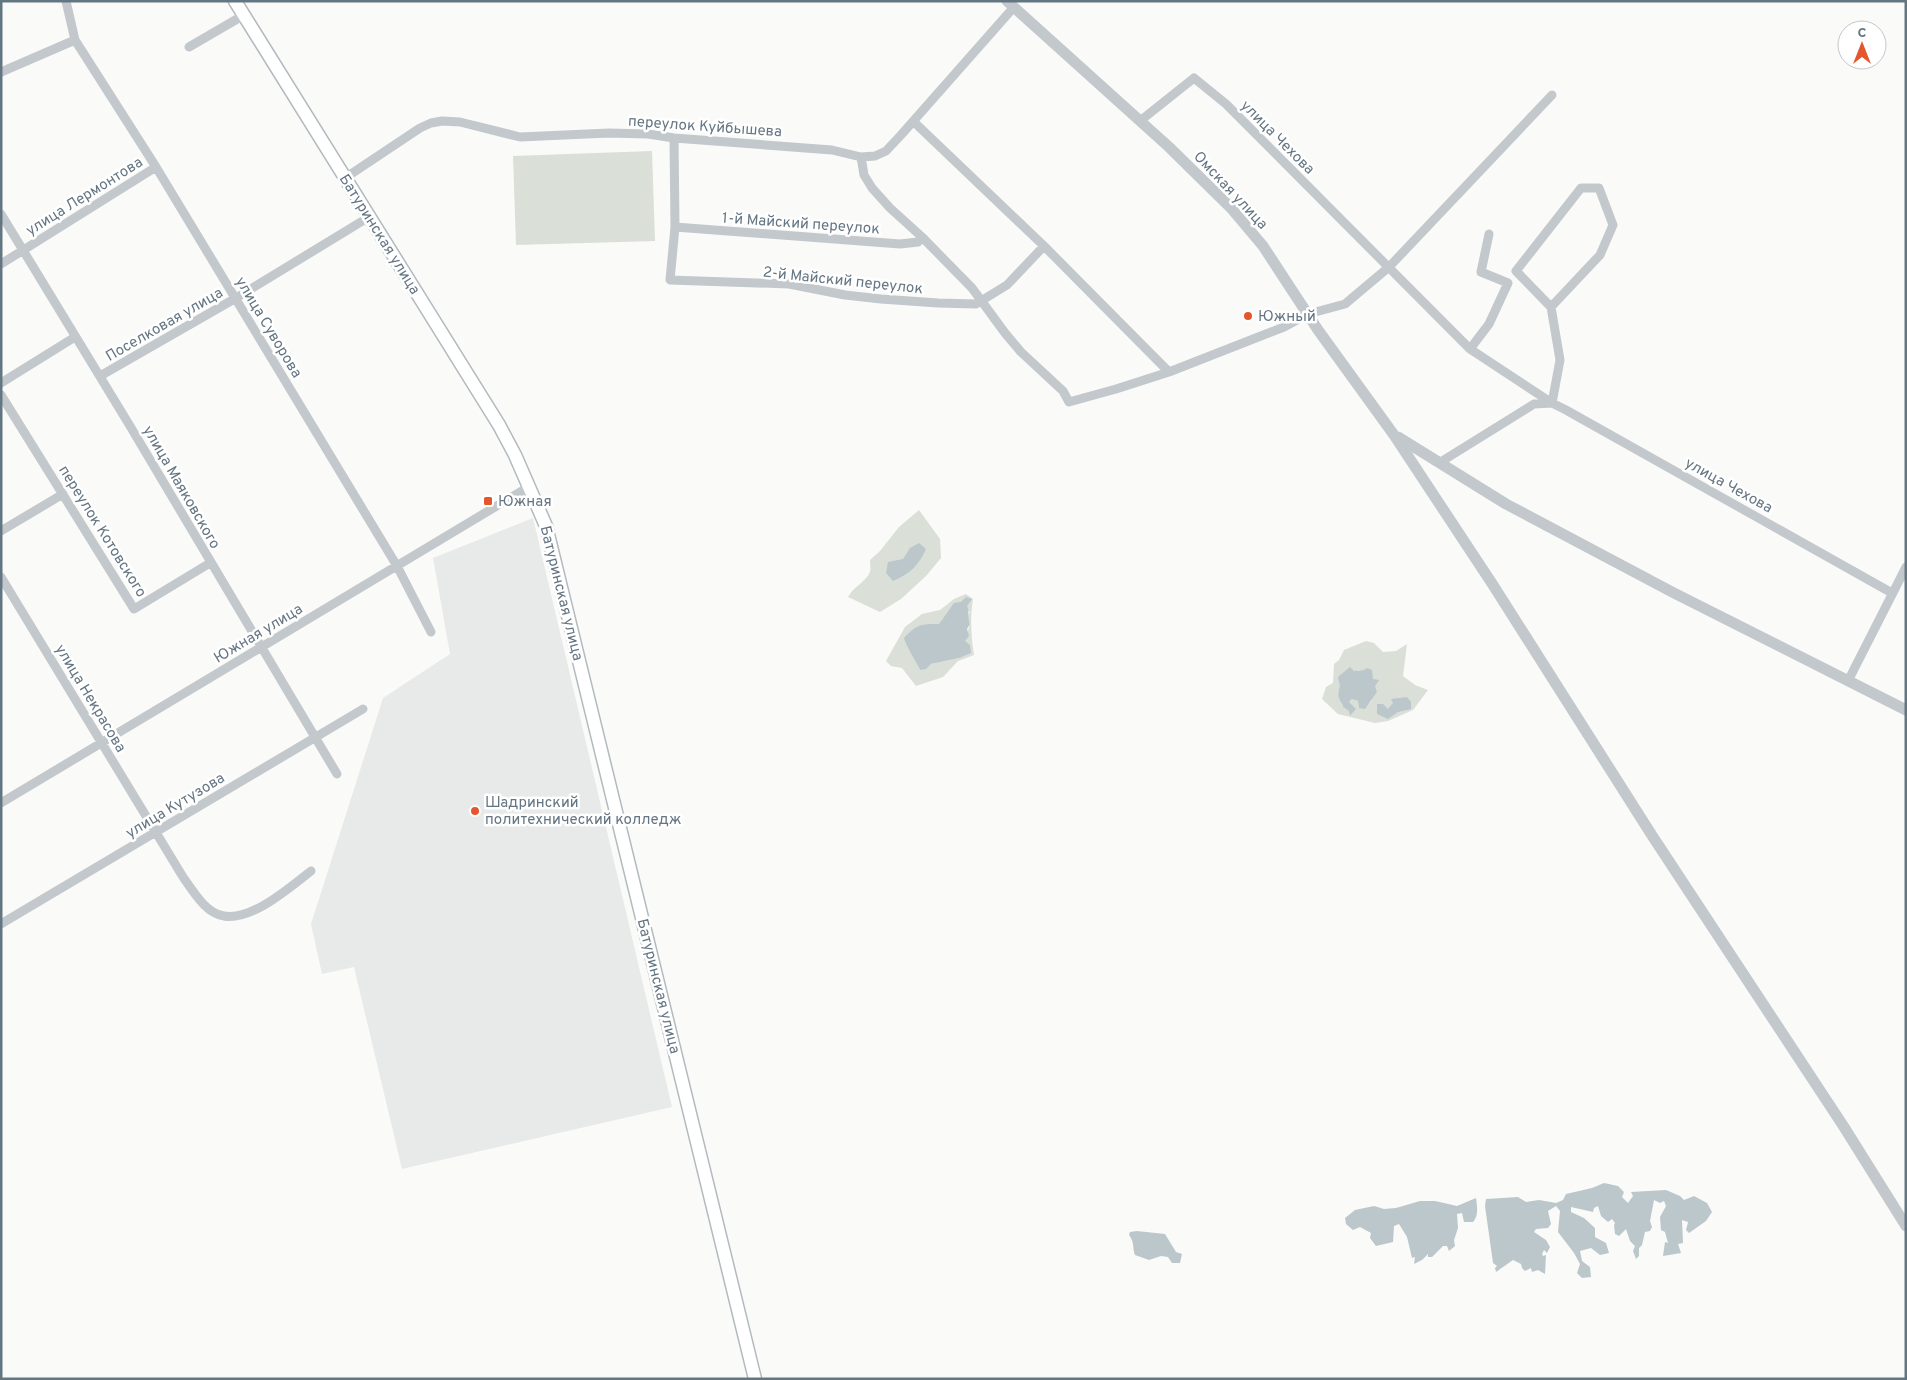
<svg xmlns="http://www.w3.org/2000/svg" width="1907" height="1380" viewBox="0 0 1907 1380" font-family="Overpass,sans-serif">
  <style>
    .built { fill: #e8e9e9 }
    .green { fill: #dadfd7; fill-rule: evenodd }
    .water { fill: #bbc7cb }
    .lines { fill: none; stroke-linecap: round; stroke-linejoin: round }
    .secondary-casing { stroke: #b3babf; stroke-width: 15 }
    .minor { stroke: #c3c8cc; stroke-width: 9 }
    .tertiary { stroke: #c3c8cc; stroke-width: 11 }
    .secondary { stroke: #fff; stroke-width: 12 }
    .poi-dot { fill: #e4572e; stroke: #fff; stroke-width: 2 }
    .labels { text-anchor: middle; stroke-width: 5; stroke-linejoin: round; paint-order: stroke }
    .street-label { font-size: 15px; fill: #657683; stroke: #fff }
    .poi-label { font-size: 15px; fill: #657683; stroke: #fff; text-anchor: start }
  </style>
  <rect width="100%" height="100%" fill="#fafaf8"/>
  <path class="built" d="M533 518 672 1107 402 1169 354 967 322 974 311 924 383 698 450 654 433 558Z"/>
  <path class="green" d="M652 151 655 241 516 245 513 156Z
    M919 510 940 539 941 558 926 576 901 599 880 612 848 597C854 586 866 582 870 572 871 569 870 563 870 560L880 551 899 527Z
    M966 594 973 599C970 618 971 636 974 655L958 661 943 677 916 686 902 668 891 666 886 661 905 627 922 614 940 610 954 599ZM970 611 968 618 970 624 959 658 931 664 926 668 920 670 911 650 935 624 939 625 943 618Z
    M1366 641 1374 643 1383 652 1396 651 1407 644 1403 676 1415 685 1428 690 1413 710 1388 721 1375 723 1338 714 1322 699 1326 687 1333 683 1334 664 1339 660 1344 650ZM1359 670 1364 671 1373 679 1374 695 1370 703 1359 708 1358 701 1352 699 1348 703 1355 709 1351 715 1350 711 1342 706 1343 705 1338 692C1342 683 1350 672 1359 670Z"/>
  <path class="water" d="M919 543 926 549C919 565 910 574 893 581L886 573 888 562 903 559 910 548Z
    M966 597 972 599 967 606C970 612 967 617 970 624L967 629 969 636 965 641 970 645 971 653 959 658 931 664 926 669 920 670C916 661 906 646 904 638 917 624 921 624 939 624L954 603 961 602Z
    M1350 667 1354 671 1364 670 1367 668 1372 670 1373 679 1379 680 1375 686 1377 692 1365 709 1359 708 1358 701 1352 699 1349 702 1356 709 1350 716 1349 711 1342 706 1343 705C1338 698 1337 694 1340 686L1338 677Z
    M1407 697 1411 702V709L1398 712 1388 719 1377 714V704H1383L1388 709 1393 703 1391 699Z
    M1604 1183 1618 1186 1624 1192 1622 1197 1628 1203 1633 1196 1631 1192 1666 1190 1680 1196 1684 1200 1694 1196 1707 1203 1712 1212 1706 1221 1689 1233 1686 1230 1688 1222 1682 1220 1683 1243 1678 1244 1681 1253 1663 1256 1665 1242 1668 1243 1665 1232 1661 1230 1660 1217 1666 1206 1664 1201 1660 1203 1654 1200 1650 1221 1652 1227 1650 1231 1645 1232 1642 1245 1639 1248V1256L1636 1259 1633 1251 1635 1246 1630 1241 1626 1229 1619 1236 1615 1234 1614 1225 1615 1223 1612 1219 1608 1222 1601 1216 1598 1206 1594 1208 1593 1212 1571 1207V1212L1584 1218 1595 1228V1237L1606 1243 1609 1253 1600 1255 1591 1248 1580 1251 1582 1261 1590 1267 1591 1277 1582 1278 1577 1273 1580 1264 1574 1253 1558 1232 1560 1211 1556 1206 1548 1211 1551 1224 1548 1228 1536 1229 1534 1232 1546 1240 1550 1247 1547 1253 1544 1250 1542 1254 1543 1256 1546 1255 1545 1274 1538 1270 1532 1272 1531 1268 1525 1271 1522 1268 1521 1264 1513 1260 1496 1272 1495 1268 1497 1266 1493 1263 1485 1206 1486 1199 1518 1197 1526 1202 1539 1200 1556 1203 1563 1200 1566 1194 1592 1188Z
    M1476 1198C1477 1206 1479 1216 1473 1222H1464L1462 1213 1457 1214 1458 1228 1454 1240 1455 1246 1449 1251 1447 1246H1443L1432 1257H1428V1254L1422 1260 1414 1264 1415 1257 1412 1258 1407 1237 1399 1224 1394 1226 1393 1242 1376 1246 1370 1238 1371 1233 1360 1227 1353 1230 1346 1224 1345 1218 1355 1210 1374 1206 1384 1209 1396 1208 1420 1201H1435L1457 1206Z
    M1137 1231 1165 1234 1176 1252 1182 1254 1180 1263H1172L1168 1257 1161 1256 1149 1260 1135 1255C1132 1247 1135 1243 1129 1235L1130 1232Z"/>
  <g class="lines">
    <g class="secondary-casing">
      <path id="secondary" d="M235 1 499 425 515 455 546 526 755 1379"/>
    </g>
    <path class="minor" d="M75 40 156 167 397 566 431 632
      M189 47 244 15
      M1 72 75 40 66 1
      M1140 121 1194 78 1226 104 1470 349 1552 403 1560 360 1551 307 1516 271 1581 188H1599L1613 225 1600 255 1551 307
      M914 122 1044 246 1169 372
      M674 138 675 227 670 280 789 284 845 295 881 299 938 303 976 304 1007 285 1044 246
      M861 157 864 175 872 188 890 208 922 237 972 288 1005 333 1021 352 1063 391 1069 402 1116 389 1169 372 1284 327 1308 314 1345 304 1389 267 1552 95
      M345 178 420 128 431 123 442 121 460 122 520 137 609 133 648 134 674 138 832 150 861 157 875 156 886 151 901 135 1014 7
      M1 214 130 426 337 774
      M675 227 900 244 918 242 922 237
      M1 264 156 167
      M1470 349 1489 324 1508 283 1481 272 1489 234
      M100 376 236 298 369 217
      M1 383 75 337
      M1 395 134 609 210 563
      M1439 463 1534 404 1552 403 1566 410 1892 593
      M1 531 63 494
      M1 577 183 877C193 891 206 914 224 916 252 921 290 887 311 871
      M1848 681 1906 567
      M1 803 530 486
      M1 924 363 709"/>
    <path class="tertiary" d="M1007 1 1169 147 1231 208 1263 246 1318 330 1394 435 1493 585 1653 837 1844 1127 1906 1226
      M1398 437 1506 504 1674 593 1906 710"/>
    <use href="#secondary" class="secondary"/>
  </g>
  <g class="poi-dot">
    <circle cx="1248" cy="316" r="5"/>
    <rect x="483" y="496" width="10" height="10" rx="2.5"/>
    <circle cx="475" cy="811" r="5"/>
  </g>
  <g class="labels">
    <g class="street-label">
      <text transform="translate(705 126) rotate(4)" y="5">переулок Куйбышева</text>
      <text transform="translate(1278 137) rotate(45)" y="5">улица Чехова</text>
      <text transform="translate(1231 190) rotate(47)" y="5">Омская улица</text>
      <text transform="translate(84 196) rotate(-32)" y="5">улица Лермонтова</text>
      <text transform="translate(801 223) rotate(4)" y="5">1-й Майский переулок</text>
      <text transform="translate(380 234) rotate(58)" y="5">Батуринская улица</text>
      <text transform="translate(843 280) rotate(6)" y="5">2-й Майский переулок</text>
      <text transform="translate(164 324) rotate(-30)" y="5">Поселковая улица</text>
      <text transform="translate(269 327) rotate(59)" y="5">улица Суворова</text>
      <text transform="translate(1729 485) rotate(29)" y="5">улица Чехова</text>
      <text transform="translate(182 487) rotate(60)" y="5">улица Маяковского</text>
      <text transform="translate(103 531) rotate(58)" y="5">переулок Котовского</text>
      <text transform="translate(562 593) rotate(76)" y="5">Батуринская улица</text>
      <text transform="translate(258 633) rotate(-31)" y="5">Южная улица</text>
      <text transform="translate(91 698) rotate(59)" y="5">улица Некрасова</text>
      <text transform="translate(175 805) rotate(-31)" y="5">улица Кутузова</text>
      <text transform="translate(659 986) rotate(76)" y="5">Батуринская улица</text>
    </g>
    <g class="poi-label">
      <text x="1258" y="321">Южный</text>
      <text x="498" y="506">Южная</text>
      <text x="485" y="807">Шадринский<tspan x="485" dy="17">политехнический колледж</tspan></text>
    </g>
  </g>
  <rect width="1907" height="1380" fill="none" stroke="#657683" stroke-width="5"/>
  <g transform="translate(1862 45)"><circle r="24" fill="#ffffff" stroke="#c1c8cd"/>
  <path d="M0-4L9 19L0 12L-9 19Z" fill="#e4572e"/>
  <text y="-8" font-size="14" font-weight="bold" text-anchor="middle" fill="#657683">С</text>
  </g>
</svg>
